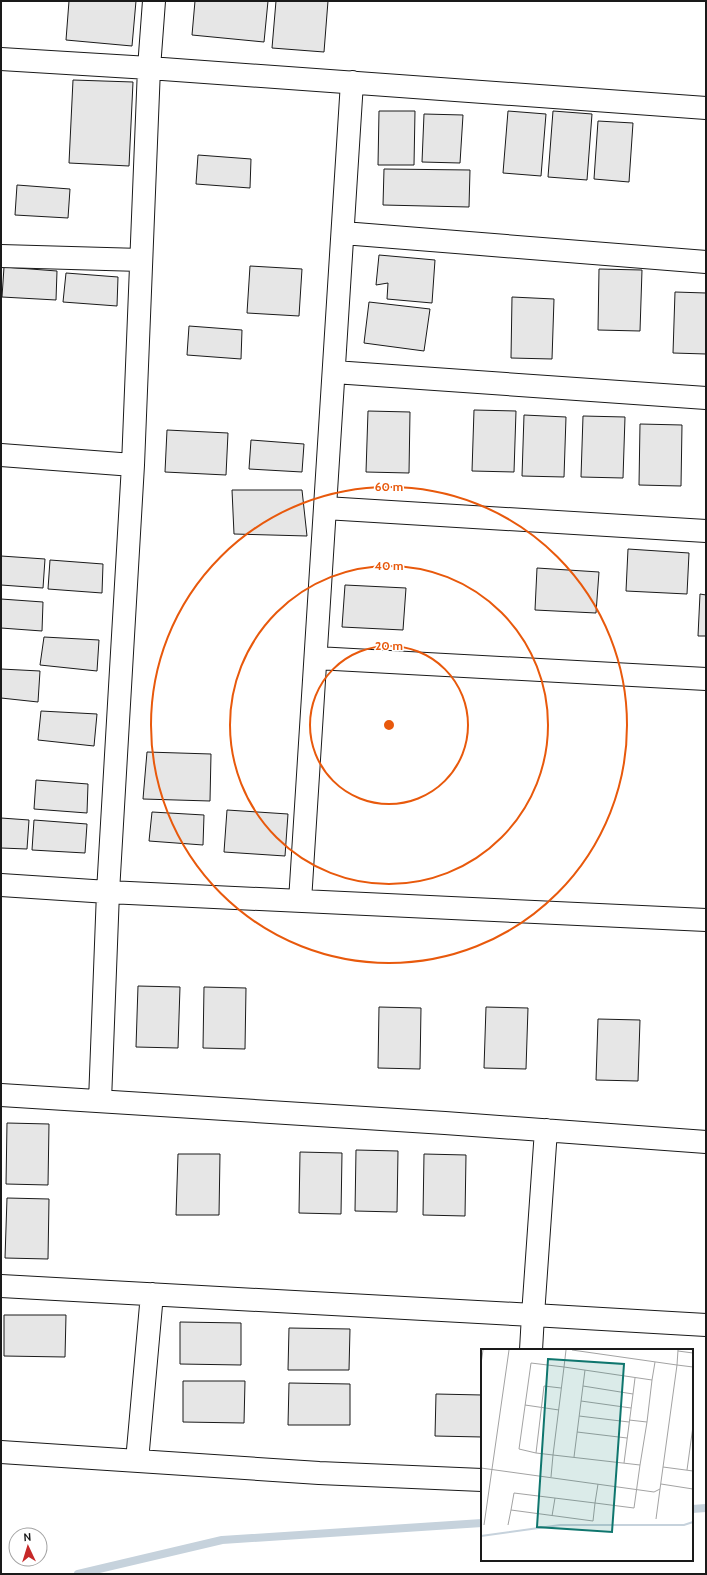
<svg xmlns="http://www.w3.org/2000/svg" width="707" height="1575" viewBox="0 0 707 1575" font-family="Cabin,sans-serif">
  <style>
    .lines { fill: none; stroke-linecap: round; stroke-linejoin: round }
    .stream { stroke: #c6d2dc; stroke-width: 8 }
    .building { fill: #e6e6e6; stroke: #1a1a1a }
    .minor-casing { stroke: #1a1a1a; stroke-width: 24 }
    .minor { stroke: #fff; stroke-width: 22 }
    .ring { fill: none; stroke: #e8590c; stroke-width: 2 }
    .inset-river { fill: none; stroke: #c6d2dc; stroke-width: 2 }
    .inset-road { fill: none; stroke: #a3a3a3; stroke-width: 1 }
    .view { fill: #0f766e; fill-opacity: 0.15; stroke: #0f766e; stroke-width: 2 }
    .inset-edge { fill: none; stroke: #1a1a1a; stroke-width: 2 }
    .centre { fill: #e8590c; stroke: #fff; stroke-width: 2 }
    .ring-label { font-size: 12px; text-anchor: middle; font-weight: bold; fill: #e8590c; stroke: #fff; stroke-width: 3; stroke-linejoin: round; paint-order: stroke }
  </style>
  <rect width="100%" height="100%" fill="#fff"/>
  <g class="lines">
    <path class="stream" d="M692 1509 706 1508
      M78 1574 222 1540 482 1523"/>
  </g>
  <path class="building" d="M69 1H136L132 46 66 40Z
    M195 1H268L264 42 192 35Z
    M276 1H328L324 52 272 48Z
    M73 80 133 82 129 166 69 163Z
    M379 111H415L414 165H378Z
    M508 111 546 114 541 176 503 173Z
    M553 111 592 114 587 180 548 177Z
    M424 114 463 115 460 163 422 162Z
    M598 121 633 123 629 182 594 179Z
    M198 155 251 159 250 188 196 184Z
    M384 169 470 170 469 207 383 205Z
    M17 185 70 189 68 218 15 215Z
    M379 255 435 260 432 303 387 299 388 283 376 285Z
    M250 266 302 269 299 316 247 313Z
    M4 267 57 271 56 300 2 297Z
    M599 269 642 270 640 331 598 330Z
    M66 273 118 277 117 306 63 302Z
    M675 292 706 293V354L673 353Z
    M512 297 554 299 552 359 511 358Z
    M369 302 430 309 424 351 364 343Z
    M189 326 242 330 241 359 187 355Z
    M474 410 516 411 514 472 472 471Z
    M368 411 410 412 409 473 366 472Z
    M524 415 566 417 564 477 522 476Z
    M583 416 625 417 623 478 581 477Z
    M640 424 682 425 681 486 639 485Z
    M167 430 228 433 226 475 165 472Z
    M251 440 304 444 302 472 249 469Z
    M232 490H302L307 536 234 534Z
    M628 549 689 553 687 594 626 591Z
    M1 556 45 559 43 588 1 585Z
    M50 560 103 564 102 593 48 589Z
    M537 568 599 572 596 613 535 610Z
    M345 585 406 588 403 630 342 627Z
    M700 594 706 595V636H698Z
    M1 599 43 602 42 631 1 628Z
    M44 637 99 640 97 671 40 665Z
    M1 669 40 671 38 702 1 698Z
    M41 711 97 714 94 746 38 740Z
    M147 752 211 754 210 801 143 799Z
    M36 780 88 784 87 813 34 809Z
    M227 810 288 814 285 856 224 852Z
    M152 812 204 815 203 845 149 841Z
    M1 818 29 820 27 849 1 848Z
    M34 820 87 824 85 853 32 850Z
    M138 986 180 987 178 1048 136 1047Z
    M204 987 246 988 245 1049 203 1048Z
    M379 1007 421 1008 420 1069 378 1068Z
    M486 1007 528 1008 526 1069 484 1068Z
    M598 1019 640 1020 638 1081 596 1080Z
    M7 1123 49 1124 48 1185 6 1184Z
    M356 1150 398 1151 397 1212 355 1211Z
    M300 1152 342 1153 341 1214 299 1213Z
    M178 1154H220L219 1215H176Z
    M424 1154 466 1155 465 1216 423 1215Z
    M7 1198 49 1199 48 1259 5 1258Z
    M4 1315H66L65 1357 4 1356Z
    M180 1322 241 1323V1365L180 1364Z
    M289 1328 350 1329 349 1370H288Z
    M183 1381H245L244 1423 183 1422Z
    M289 1383 350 1384V1425H288Z
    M436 1394 482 1395V1437L435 1436Z"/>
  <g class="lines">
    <g class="minor-casing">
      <path id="minor" d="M1 59 149 68 154 1
        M343 233 706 262
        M1 256 141 260
        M334 372 706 398
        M1 455 133 465
        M325 508 706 531
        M316 658 706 679
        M1 885 108 892 133 465 149 68 706 108
        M300 901 352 82
        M1 1095 445 1123 706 1142
        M100 1101 108 892 706 920
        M546 1130 533 1315 706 1325
        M1 1286 533 1315 531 1350
        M1 1452 319 1473 482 1480
        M137 1461 152 1294"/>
    </g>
    <use href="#minor" class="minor"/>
  </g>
  <g class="ring">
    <circle cx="389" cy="725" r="79"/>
    <circle cx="389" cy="725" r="159"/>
    <circle cx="389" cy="725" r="238"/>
  </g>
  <g transform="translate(481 1349)">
    <rect width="212" height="212" fill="#fff"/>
    <path class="inset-river" d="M0 187 79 176H203L212 173"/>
    <path class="inset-road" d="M197 1 196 16 212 18M197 2 212 4M0 15 2 1M102 37 152 45 154 29M80 39 63 37 55 104 38 100 50 14 83 18 85 1M100 52 150 59M44 56 78 61M98 67 148 73M148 71 166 73 171 31M96 83 146 89M55 104 72 106 83 18 171 31 174 13M93 108 104 21M143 114 152 45M159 116 166 73M182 118 212 122M0 119 173 143 179 140 196 16 91 1M206 121 212 77M70 128 72 106 159 116 153 159 114 154 117 135M180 135 212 140M33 144 114 154 112 172 30 161ZM71 167 74 149M175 170 179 140M3 176 28 1M27 176 30 161"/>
    <path class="view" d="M67 10 143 15 131 183 56 178Z"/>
    <rect width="212" height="212" class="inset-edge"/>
  </g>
  <circle cx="389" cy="725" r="6" class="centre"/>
  <g class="ring-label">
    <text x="389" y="491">60 m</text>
    <text x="389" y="570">40 m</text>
    <text x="389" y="650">20 m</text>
  </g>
  <rect width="707" height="1575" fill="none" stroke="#1a1a1a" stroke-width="4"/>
  <g transform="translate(28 1547) rotate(356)"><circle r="19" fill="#ffffff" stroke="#a3a3a3"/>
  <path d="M0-3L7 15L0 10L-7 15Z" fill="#c62828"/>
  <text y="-6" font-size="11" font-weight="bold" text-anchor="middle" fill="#1a1a1a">N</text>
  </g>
</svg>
